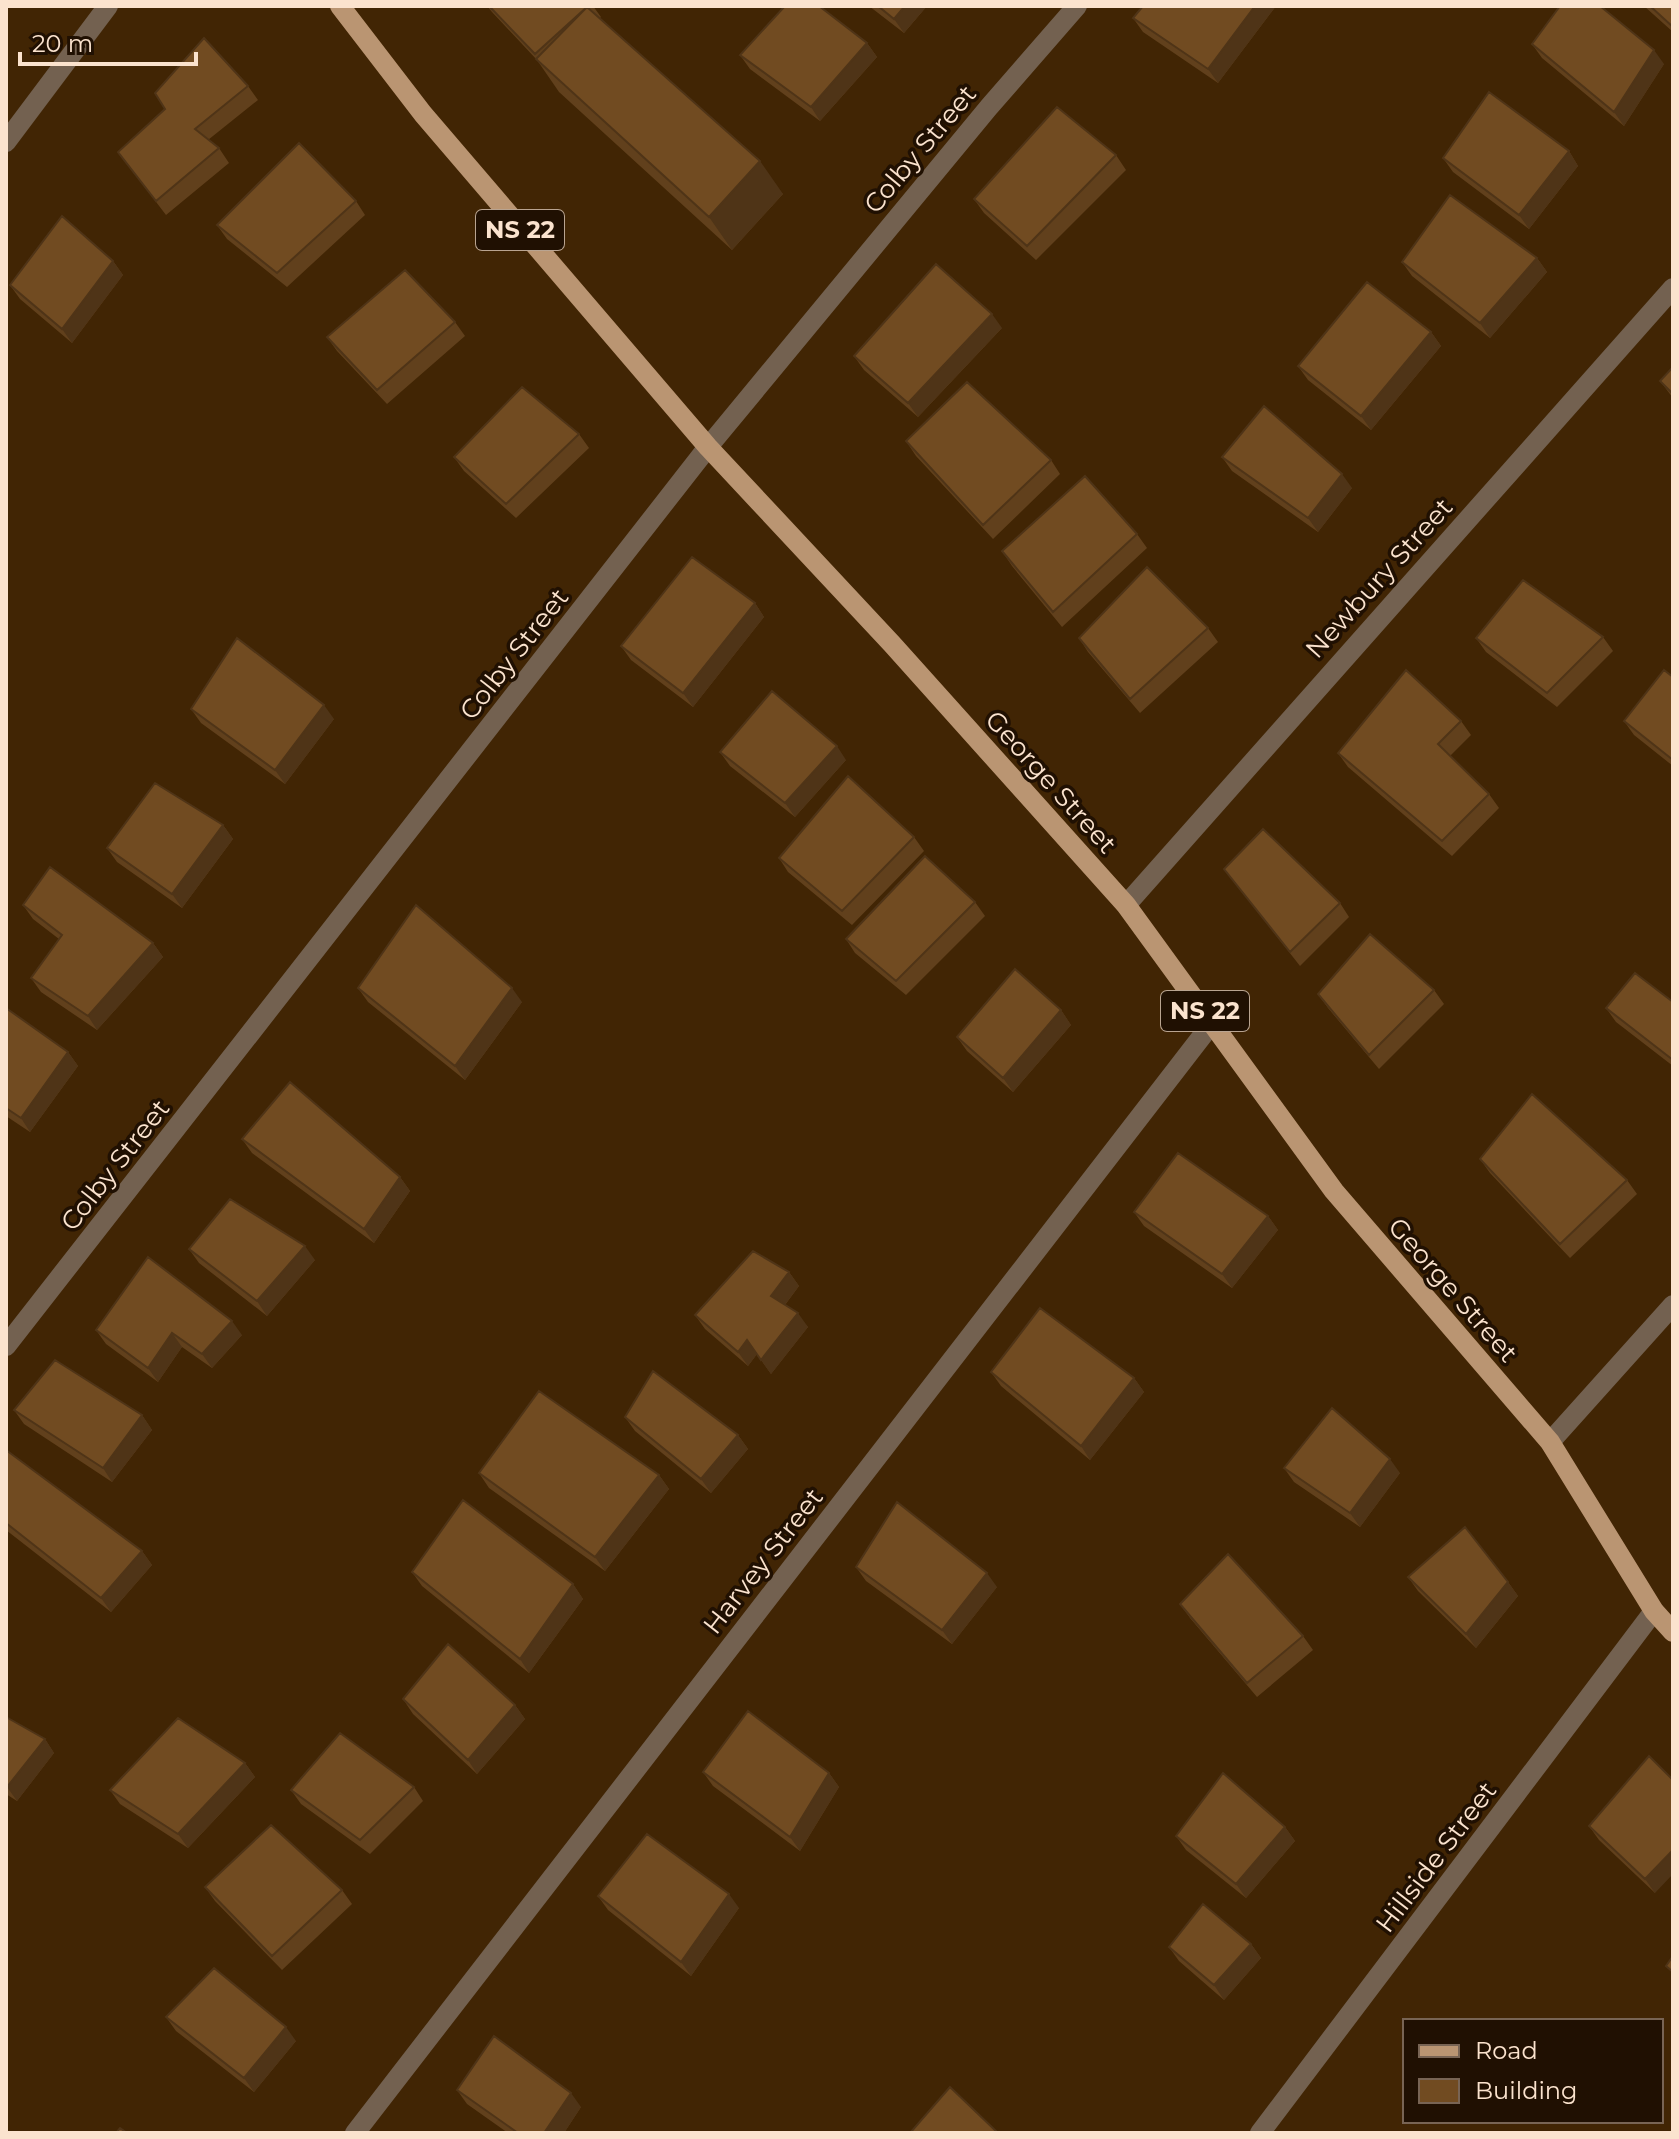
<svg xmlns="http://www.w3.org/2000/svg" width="1679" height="2139" viewBox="0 0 1679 2139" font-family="Montserrat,sans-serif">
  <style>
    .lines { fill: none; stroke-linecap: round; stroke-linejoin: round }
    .minor { stroke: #736150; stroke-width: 20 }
    .major { stroke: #ba9572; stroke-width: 20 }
    .wall { fill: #61401c }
    .shaded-wall { fill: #4f3417 }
    .building { fill: #714b21; stroke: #4f3417; stroke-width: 2 }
    .labels { text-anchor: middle; stroke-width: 7; stroke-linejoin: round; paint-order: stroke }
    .shield { fill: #201002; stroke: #b9a491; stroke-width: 2 }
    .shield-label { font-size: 24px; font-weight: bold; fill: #fbe3ce }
    .street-label { font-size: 26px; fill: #fbe3ce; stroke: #201002 }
  </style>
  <rect width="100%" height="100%" fill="#412504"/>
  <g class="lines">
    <path class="minor" d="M6 142 108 6
      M1126 905 1673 288
      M6 1346 708 447 989 107 1077 6
      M1550 1442 1673 1305
      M355 2133 1213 1022
      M1260 2133 1654 1611"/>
    <path class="major" d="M340 6 423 114 708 447 892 644 1126 905 1334 1191 1550 1442 1654 1611 1673 1632"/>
  </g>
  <path class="wall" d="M487 6H593L601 17 599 19 783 194 732 250 559 92 537 60 492 12Z
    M869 6H927L904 33Z
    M1143 6H1276L1218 83 1143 32 1133 18Z
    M1644 6H1673V32Z
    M867 43 877 57 820 121 750 69 740 55Z
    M1532 44 1664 64 1624 126 1542 58Z
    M248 86 258 100 208 140 219 148 229 163 166 215 118 152Z
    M1569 151 1578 166 1529 229 1453 172 1443 158Z
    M1116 155 1126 170 1036 260 984 213 974 199Z
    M356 201 365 215 287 287 227 239 217 225Z
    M1537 258 1547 272 1490 338 1412 276 1402 262Z
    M113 261 123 275 72 343 20 299 10 285Z
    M455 322 465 336 387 404 337 351 327 337Z
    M1002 328 918 417 864 370 854 356Z
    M1431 332 1441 346 1371 430 1308 380 1298 366Z
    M1673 367V398L1660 381Z
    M579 434 589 448 516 518 464 471 454 457Z
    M906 441 1051 460 1060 474 993 539 916 456Z
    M1222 457 1352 488 1318 532 1232 471Z
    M1137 534 1147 548 1062 627 1012 566 1002 551Z
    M755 603 764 617 693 707 631 660 621 646Z
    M1208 628 1218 642 1140 713 1088 652 1079 638Z
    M1603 637 1613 651 1557 707 1486 652 1476 638Z
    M1673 677V766L1634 735 1624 721Z
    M191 709 334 719 285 784 201 723Z
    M1461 721 1471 735 1450 756 1489 794 1499 808 1452 856 1348 767 1338 753Z
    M720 752 846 760 795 817 730 766Z
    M223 825 233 839 182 908 117 862 107 848Z
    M914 837 924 851 852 925 788 872 779 858Z
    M1224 869 1340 903 1349 917 1300 966Z
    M975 902 985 916 906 995 855 953 846 939Z
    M23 905 153 943 163 957 97 1030 41 992 31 978 59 939 33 919Z
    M358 988 522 1002 465 1080 368 1002Z
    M1434 990 1444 1004 1379 1069 1328 1008 1318 994Z
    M1673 1002V1066L1616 1022 1606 1008Z
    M6 1008 68 1052 78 1066 30 1132 6 1116Z
    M1061 1010 1071 1025 1013 1092 967 1051 957 1037Z
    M242 1139 400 1177 410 1191 374 1243 252 1153Z
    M1480 1159 1627 1180 1637 1194 1570 1258 1490 1173Z
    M1134 1212 1268 1216 1278 1230 1232 1288 1144 1226Z
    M189 1249 315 1260 267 1316 199 1263Z
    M789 1272 799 1286 785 1305 808 1327 771 1374 757 1354 748 1366 705 1329 695 1315Z
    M96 1330 242 1335 212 1368 182 1347 158 1382 106 1344Z
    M991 1372 1134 1378 1144 1392 1090 1460 1001 1386Z
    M14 1410 142 1415 152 1430 112 1482 24 1424Z
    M625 1417 738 1435 748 1449 711 1493 635 1431Z
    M6 1450 142 1551 152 1565 111 1612 6 1530Z
    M1284 1468 1400 1473 1360 1527 1294 1482Z
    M479 1473 659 1475 669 1489 605 1571 489 1488Z
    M856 1567 997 1587 952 1644 866 1581Z
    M412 1572 573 1584 583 1599 529 1673 422 1586Z
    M1408 1577 1508 1582 1518 1596 1476 1648 1418 1591Z
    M1180 1604 1303 1636 1313 1650 1257 1697 1190 1618Z
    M403 1699 515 1705 525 1719 477 1774 413 1714Z
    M6 1717 45 1739 54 1753 17 1801 6 1794Z
    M245 1763 255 1777 188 1848 120 1804 110 1790Z
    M703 1772 829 1773 839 1787 800 1851 713 1786Z
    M1673 1780 1655 1893 1599 1840 1589 1826Z
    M414 1787 423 1801 370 1854 301 1804 291 1790Z
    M1285 1827 1295 1841 1246 1898 1186 1850 1176 1836Z
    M205 1887 342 1890 352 1904 282 1970 215 1901Z
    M598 1896 739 1908 691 1976 608 1910Z
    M1251 1944 1261 1958 1224 2000 1179 1961 1169 1947Z
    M166 2017 296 2041 254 2092 176 2031Z
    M457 2090 581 2107 564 2133H508L467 2104Z"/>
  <path class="shaded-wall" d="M905 6H927L904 33 894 19Z
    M1255 6H1276L1218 83 1208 69Z
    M867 43 877 57 820 121 811 107Z
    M1654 50 1664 64 1624 126 1614 112Z
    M1569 151 1578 166 1529 229 1519 215Z
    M760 161 783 194 732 250 709 217Z
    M1537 258 1547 272 1490 338 1480 323Z
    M113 261 123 275 72 343 62 329Z
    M992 314 1002 328 918 417 908 403Z
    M1431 332 1441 346 1371 430 1361 416Z
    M1342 474 1352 488 1318 532 1308 518Z
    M755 603 764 617 693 707 683 693Z
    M324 705 334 719 285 784 275 770Z
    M837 746 846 760 795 817 785 803Z
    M223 825 233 839 182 908 172 894Z
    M153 943 163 957 97 1030 88 1016Z
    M512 988 522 1002 465 1080 455 1066Z
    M1061 1010 1071 1025 1013 1092 1003 1078Z
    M68 1052 78 1066 30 1132 21 1118Z
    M400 1177 410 1191 374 1243 364 1229Z
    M1268 1216 1278 1230 1232 1288 1222 1274Z
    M305 1246 315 1260 267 1316 257 1301Z
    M789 1272 799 1286 781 1310 771 1296Z
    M798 1313 808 1327 771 1374 761 1360Z
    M232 1321 242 1335 212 1368 202 1354Z
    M172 1333 182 1347 158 1382 148 1368Z
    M747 1340 757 1354 748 1366 738 1352Z
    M1134 1378 1144 1392 1090 1460 1081 1446Z
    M142 1415 152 1430 112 1482 103 1468Z
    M738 1435 748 1449 711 1493 701 1479Z
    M1390 1459 1400 1473 1360 1527 1350 1513Z
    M659 1475 669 1489 605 1571 595 1557Z
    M142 1551 152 1565 111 1612 101 1598Z
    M987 1573 997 1587 952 1644 942 1630Z
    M1508 1582 1518 1596 1476 1648 1466 1634Z
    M573 1584 583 1599 529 1673 520 1659Z
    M515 1705 525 1719 477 1774 468 1760Z
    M45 1739 54 1753 17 1801 7 1787Z
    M245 1763 255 1777 188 1848 178 1834Z
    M829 1773 839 1787 800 1851 790 1837Z
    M1285 1827 1295 1841 1246 1898 1236 1884Z
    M1673 1850V1874L1655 1893 1645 1879Z
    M729 1894 739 1908 691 1976 681 1962Z
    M1251 1944 1261 1958 1224 2000 1214 1985Z
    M286 2027 296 2041 254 2092 244 2078Z
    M571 2093 581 2107 564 2133H544Z"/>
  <path class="building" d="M489 6H588L535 54Z
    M785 6H819L867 43 811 107 740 55Z
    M878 6H905L894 19Z
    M1143 6H1255L1208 69 1133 18Z
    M1560 6H1600L1654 50 1614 112 1532 44Z
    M1650 6H1673V27Z
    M587 7 760 161 709 217 536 59Z
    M204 38 248 86 195 129 219 148 156 201 118 152 165 109 155 93Z
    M1489 92 1569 151 1519 215 1443 158Z
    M1057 107 1116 155 1027 246 974 199Z
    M299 143 356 201 277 273 217 225Z
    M1450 195 1537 258 1480 323 1402 262Z
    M62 216 113 261 62 329 10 285Z
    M936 264 992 314 908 403 854 356Z
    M405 270 455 322 377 390 327 337Z
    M1367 282 1431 332 1361 416 1298 366Z
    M1673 367V394L1660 381Z
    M967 382 1051 460 983 525 906 441Z
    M522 387 579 434 506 504 454 457Z
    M1264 406 1342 474 1308 518 1222 457Z
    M1085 476 1137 534 1053 612 1002 551Z
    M692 557 755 603 683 693 621 646Z
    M1147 567 1208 628 1130 699 1079 638Z
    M1523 580 1603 637 1547 693 1476 638Z
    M237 638 324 705 275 770 191 709Z
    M1406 670 1461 721 1438 744 1489 794 1442 841 1338 753Z
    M1664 670 1673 677V760L1624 721Z
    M772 691 837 746 785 803 720 752Z
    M848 776 914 837 842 911 779 858Z
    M155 783 223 825 172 894 107 848Z
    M1263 829 1340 903 1290 952 1224 869Z
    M925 856 975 902 896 981 846 939Z
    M50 867 153 943 88 1016 31 978 62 935 23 905Z
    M416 905 512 988 455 1066 358 988Z
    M1370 934 1434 990 1369 1055 1318 994Z
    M1015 969 1061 1010 1003 1078 957 1037Z
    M1635 973 1673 1002V1060L1606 1008Z
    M6 1008 68 1052 21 1118 6 1108Z
    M290 1082 400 1177 364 1229 242 1139Z
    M1532 1094 1627 1180 1560 1244 1480 1159Z
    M1178 1153 1268 1216 1222 1274 1134 1212Z
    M230 1199 305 1246 257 1301 189 1249Z
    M753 1251 789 1272 771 1296 798 1313 761 1360 747 1340 738 1352 695 1315Z
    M148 1257 232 1321 202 1354 172 1333 148 1368 96 1330Z
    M1040 1308 1134 1378 1081 1446 991 1372Z
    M55 1360 142 1415 103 1468 14 1410Z
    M653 1371 738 1435 701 1479 625 1417Z
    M539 1391 659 1475 595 1557 479 1473Z
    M1332 1408 1390 1459 1350 1513 1284 1468Z
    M6 1450 142 1551 101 1598 6 1523Z
    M463 1500 573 1584 520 1659 412 1572Z
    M897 1502 987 1573 942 1630 856 1567Z
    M1465 1527 1508 1582 1466 1634 1408 1577Z
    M1228 1554 1303 1636 1247 1683 1180 1604Z
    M448 1644 515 1705 468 1760 403 1699Z
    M748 1711 829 1773 790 1837 703 1772Z
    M6 1717 45 1739 7 1787 6 1786Z
    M178 1718 245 1763 178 1834 110 1790Z
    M340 1733 414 1787 360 1840 291 1790Z
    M1649 1756 1673 1780V1850L1645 1879 1589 1826Z
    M1223 1773 1285 1827 1236 1884 1176 1836Z
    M271 1825 342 1890 272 1956 205 1887Z
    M647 1834 729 1894 681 1962 598 1896Z
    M1203 1904 1251 1944 1214 1985 1169 1947Z
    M1673 1956V1972L1666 1966Z
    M214 1968 286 2027 244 2078 166 2017Z
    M494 2036 571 2093 544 2133H518L457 2090Z
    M950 2087 998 2133H910Z
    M120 2128 127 2133H116Z"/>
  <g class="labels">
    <g class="shield">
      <rect x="476" y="210" width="88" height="40" rx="6"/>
      <rect x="1161" y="991" width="88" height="40" rx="6"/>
    </g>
    <g class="shield-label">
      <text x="520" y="238">NS 22</text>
      <text x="1205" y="1019">NS 22</text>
    </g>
    <g class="street-label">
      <text transform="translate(920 149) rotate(-50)" y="9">Colby Street</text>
      <text transform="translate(1379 578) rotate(-48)" y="9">Newbury Street</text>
      <text transform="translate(514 654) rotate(-52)" y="9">Colby Street</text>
      <text transform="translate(1051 782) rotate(48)" y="9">George Street</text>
      <text transform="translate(115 1165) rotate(-52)" y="9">Colby Street</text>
      <text transform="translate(1453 1290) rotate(49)" y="9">George Street</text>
      <text transform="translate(763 1561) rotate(-52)" y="9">Harvey Street</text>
      <text transform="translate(1436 1857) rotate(-53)" y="9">Hillside Street</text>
    </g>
  </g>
  <rect width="1679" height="2139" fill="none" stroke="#fbe3ce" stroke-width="16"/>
  <rect x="1403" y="2019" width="260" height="104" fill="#201002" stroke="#786454" stroke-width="2"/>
  <rect x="1419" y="2045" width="40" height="12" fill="#ba9572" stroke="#786454" stroke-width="2"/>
  <text x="1475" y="2059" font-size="24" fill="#fbe3ce">Road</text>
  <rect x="1419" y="2079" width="40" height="24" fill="#714b21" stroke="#786454" stroke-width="2"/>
  <text x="1475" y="2099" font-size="24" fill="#fbe3ce">Building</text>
  <path d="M20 52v12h176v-12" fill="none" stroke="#fbe3ce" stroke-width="4"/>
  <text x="32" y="52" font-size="24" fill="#fbe3ce" stroke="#201002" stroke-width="6" paint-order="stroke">20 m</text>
</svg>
